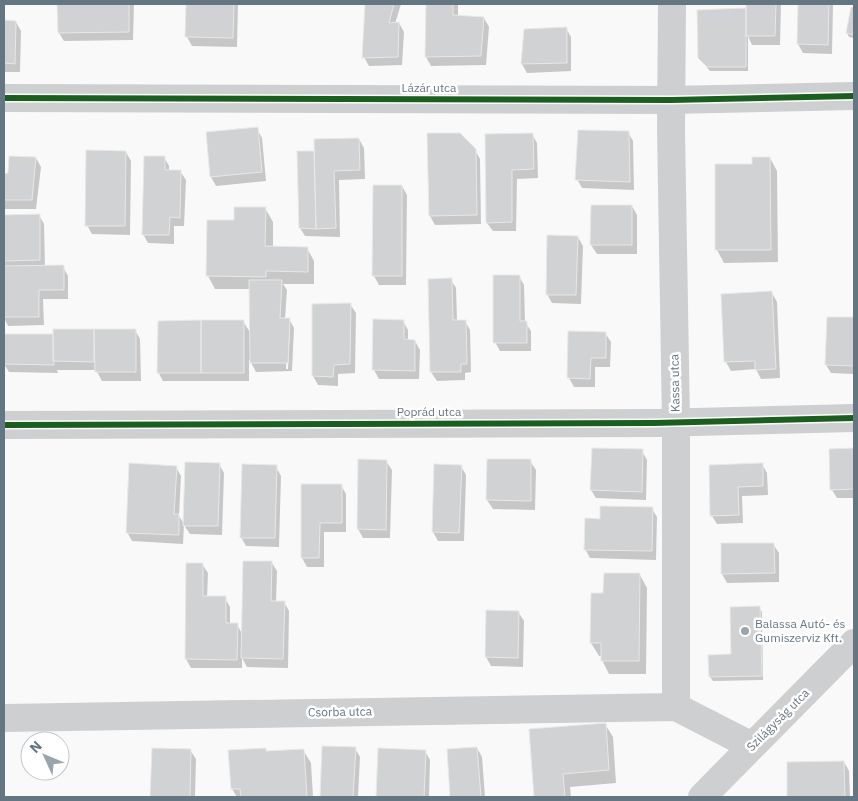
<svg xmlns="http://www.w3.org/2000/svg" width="858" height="801" viewBox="0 0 858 801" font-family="'IBM Plex Sans',sans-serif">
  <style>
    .shadow { fill: #0003; fill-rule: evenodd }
    .building { fill: #d0d2d3; stroke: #e8e8e8 }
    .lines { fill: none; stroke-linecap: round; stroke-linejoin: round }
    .minor { stroke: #cecfd0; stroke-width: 28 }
    .cycleway-casing { stroke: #fff; stroke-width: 9 }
    .cycleway { stroke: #1b5e20; stroke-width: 6 }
    .poi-dot { fill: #99a4ac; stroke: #fff; stroke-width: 2 }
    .labels { text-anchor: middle; stroke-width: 5; stroke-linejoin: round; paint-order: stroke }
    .street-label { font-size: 12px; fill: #657683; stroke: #fff }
    .poi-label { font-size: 12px; fill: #657683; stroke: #fff; text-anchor: start }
  </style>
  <rect width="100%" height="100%" fill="#f9f9f9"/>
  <path class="shadow" d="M58 4H134L133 40 64 41 59 33Z
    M188 4H238L237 47 192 46 187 37Z
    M366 4H401L395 24 399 23 404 32 402 65 369 66 364 57Z
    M428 4H458V16L484 18 489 27 486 65 431 66 426 57Z
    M748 4H781L780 45H752L748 36V71H710L699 58 748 14Z
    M799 4H833L832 54 803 53 798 44Z
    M852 8 854 9V38L849 37 847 33Z
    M4 22H16L21 31 20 72H4Z
    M566 28 571 37V71L527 73 522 64Z
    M257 129 262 138 266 181 216 186 211 177Z
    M628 132 633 141 634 190 582 188 577 179Z
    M428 134 475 150 480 159 481 224 435 225 430 216Z
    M532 134 537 143 538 178 517 179 516 231H493L487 223 486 135Z
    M359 139 364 148 365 179 339 180 340 237 305 236 300 228 298 153H315Z
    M126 152 131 161 130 235 92 234 87 225Z
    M164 157 169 166V171H180L186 180 184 226H174V244L148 243 143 234Z
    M36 158 41 167 36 209H4V175L9 174Z
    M770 158 777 171 778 262 724 263 717 250 753 166Z
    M374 186H402L407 195 406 285H379L374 276Z
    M632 206 637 215V254H597L591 245Z
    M265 208 273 222V247L307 248 314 261V284H283L287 290 285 319H289L294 328 292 371 256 372 249 359V381H163L158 372 243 321 251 334 250 289H215L208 276 235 221ZM288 326H290L288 369H286Z
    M39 215 44 224 45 267H63L68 276V299H43L44 325 8 326 4 318V216Z
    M578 237 583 246 581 304 552 303 547 294Z
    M519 276 524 285 525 322 531 331V351H500L495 342Z
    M451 280 456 288 457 321H465L470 330 471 372 465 373V380L437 381 431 372Z
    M772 293 777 302 780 378 761 379 756 369 731 371 726 362Z
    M350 304 356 313 355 373 338 374V386L318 385 313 376 314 305Z
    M828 318 854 319V374L831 373 826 365Z
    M374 321H403L408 330V341H415L420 350 419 379H379L374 370Z
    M54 330H135L140 339 141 381H102L96 370H57L58 373 9 372 4 364V335L54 336Z
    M605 333 611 342 610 367H595V387H574L569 378Z
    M831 450H854V498H837L832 490Z
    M642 451 647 460 646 500 596 498 591 490Z
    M386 461 392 470 390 538H363L358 529Z
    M530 461 536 470 535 510 493 509 487 500Z
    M219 464 224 473 222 535 190 534 184 525Z
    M762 464 767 473 768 495 742 496 743 523 717 524 712 516 710 466Z
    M461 466 466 475 464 541H438L433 532Z
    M176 467 181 476 179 516 184 524 183 544 132 541 127 532Z
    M276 467 281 476 279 547 246 546 241 537Z
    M302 485H341L346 494V532H324V567H307L302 558Z
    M652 509 657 517 656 560 590 558 585 549 601 520Z
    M773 544 779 553V582L727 583 722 574V545Z
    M272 563 277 571 276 602H284L289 611 288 668 247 667 242 658V668H191L186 659 202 564 208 573 207 598H225L230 607V625H237L243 635Z
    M640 575 647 588 646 674H609L602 660V656H599L591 643 605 594Z
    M759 608 762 612 763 680 713 681 710 677 732 655Z
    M519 613 524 621 523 667 491 666 486 657Z
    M605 724 613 737 616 783 570 787 571 797H536L531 730Z
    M323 747 355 748 360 757 358 797H321Z
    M477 748 482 757 485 797H452L449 750Z
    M265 749 268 753 303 750 311 763 313 797H237L232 789Z
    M153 750H190L196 759 195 797H152Z
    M379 750 425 751 430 760 429 797H377Z
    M844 762 849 771 850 797H789L788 763Z"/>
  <path class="building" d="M57 4H129V32L58 33Z
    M186 4H234L233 38 185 37Z
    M365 4H394L389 23 399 22 398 57 362 58Z
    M426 4H453V15L484 17 481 56 425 57Z
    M746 4H776L775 36H746Z
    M798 4H829L828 45 797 44Z
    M851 7H854V35L846 33Z
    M746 8V67H707L698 58 697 10Z
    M4 20 16 21 15 64 4 63Z
    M567 27V63L521 64 524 29Z
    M258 127 262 172 210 177 206 132Z
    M578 130 629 131 630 182 575 180Z
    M427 133H460L476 149 477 215 429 216Z
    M533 133 534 169 512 170V222L486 223 485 134Z
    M359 138 360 170 334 171 336 228 316 229 314 139Z
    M86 150 126 151 125 226H85Z
    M297 151H314L316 229 299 228Z
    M9 156 36 157 32 200H4V174L8 173Z
    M144 156H165V170H181L180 218 170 217 169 235H142Z
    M752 157H770L771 250H715V164H752Z
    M373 185H402V276H372Z
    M591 205H632V245H590Z
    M234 207H266L265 246 308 247V272L266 271V277L206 276 207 220H234Z
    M40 214V260L4 261V215Z
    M547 235 578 236 576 295H546Z
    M64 265V290H39V317H4V266Z
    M493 275H520V321H527V343H493Z
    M452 278 453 320H466L467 364H461V372H430L428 279Z
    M249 280H282L280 318H290L288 363H250Z
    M772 291 776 369 755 370V361L724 362 721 294Z
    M351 303 350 364 334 365 333 377 312 376V304Z
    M827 317H854V366L825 365Z
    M373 319 404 320V339L415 340V371L372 370Z
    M201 320V373H157L158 321Z
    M201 320H244V373H201Z
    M53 329H94V362L53 361Z
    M94 329H136V372H95Z
    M568 331 606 332V358H591L590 379 567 378Z
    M4 334H53L54 365 4 364Z
    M592 448 643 449 642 492 590 490Z
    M854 448V489L830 490 829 449Z
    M358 459 387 460 386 530 357 529Z
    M487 459H531V501L486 500Z
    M185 462 220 463 218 526H183Z
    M129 463 177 466 174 514H179V535L126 533Z
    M763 463V486L738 487 739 515 710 516 709 465Z
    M242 464 277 465 275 538H240Z
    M434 464 462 465 459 533 432 532Z
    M301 484H342V523H320L319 558H301Z
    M600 506 653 507 652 551 584 550 585 518 600 519Z
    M721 543H774L775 573 721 574Z
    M243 561H272L271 601H285L283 659 241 658Z
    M186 563H203V596H226V623H238L237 660 185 659Z
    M604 573H640L639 661H601V643H590L591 593H603Z
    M760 606 762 676 709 677 708 655 731 654 730 607Z
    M486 610 519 611 518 658 485 657Z
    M606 723 609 770 563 774 565 797H534L529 729Z
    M322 746 356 747 353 797H320Z
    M477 747 481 797H450L447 749Z
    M152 748 191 749 190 797H150Z
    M266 748V751L304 749 307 797H241L240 789H231L228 750Z
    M378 748 426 750 424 797H376Z
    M844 761 845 797H787V762Z"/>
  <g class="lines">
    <path class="minor" d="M672 4 671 129 676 423V707L752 746
      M4 98 671 100 854 96
      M4 425 654 423 854 418
      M4 718 676 707
      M702 797 854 643"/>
    <g class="cycleway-casing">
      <path id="cycleway" d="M4 98 671 100 854 96
        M4 425 654 423 854 418"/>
    </g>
    <use href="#cycleway" class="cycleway"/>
  </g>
  <circle class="poi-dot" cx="745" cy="631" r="5"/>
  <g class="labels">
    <g class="street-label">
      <text x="429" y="92">Lázár utca</text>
      <text transform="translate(675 383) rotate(-91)" y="4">Kassa utca</text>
      <text x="429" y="416">Poprád utca</text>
      <text transform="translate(340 712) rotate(-1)" y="4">Csorba utca</text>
      <text transform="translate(778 720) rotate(-45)" y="4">Szilágyság utca</text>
    </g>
    <g class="poi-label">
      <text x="755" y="628">Balassa Autó- és<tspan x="755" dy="14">Gumiszerviz Kft.</tspan></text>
    </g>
  </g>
  <rect width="858" height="801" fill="none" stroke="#657683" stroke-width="10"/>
  <g transform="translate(45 756) rotate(314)"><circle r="24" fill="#ffffff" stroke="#c1c8cd"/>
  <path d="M0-4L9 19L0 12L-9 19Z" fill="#99a4ac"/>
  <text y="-8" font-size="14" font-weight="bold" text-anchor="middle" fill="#657683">N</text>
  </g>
</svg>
